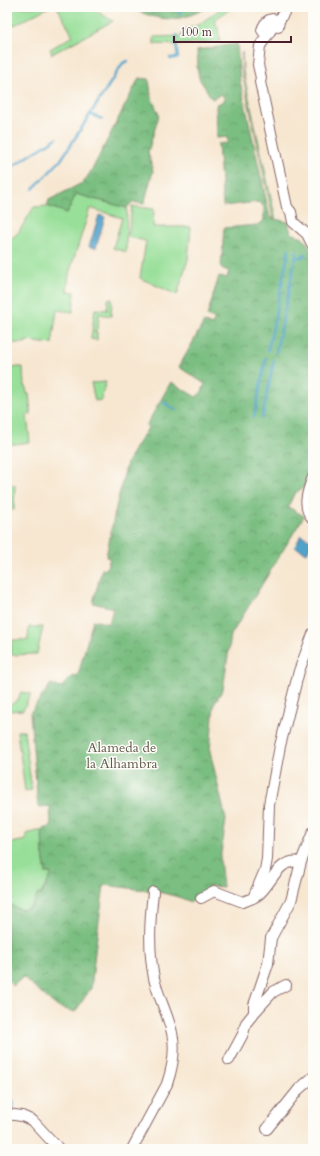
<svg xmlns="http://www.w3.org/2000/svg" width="320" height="1156" viewBox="0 0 320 1156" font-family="Cardo,serif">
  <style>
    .green { fill: #98df99; stroke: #717f62 }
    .forest { fill: url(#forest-crowns); stroke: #626e56 }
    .water { fill: #4fa3cb; stroke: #4c617b }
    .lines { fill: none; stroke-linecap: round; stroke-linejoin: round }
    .stream { stroke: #4fa3cb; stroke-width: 2.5 }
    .river { stroke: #4fa3cb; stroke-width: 14 }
    .minor-casing { stroke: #876565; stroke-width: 12 }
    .minor { stroke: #fff; stroke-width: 10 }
    .labels { text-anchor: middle; stroke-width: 3; stroke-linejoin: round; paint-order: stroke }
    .park-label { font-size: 14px; fill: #61594c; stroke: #fdfcf7 }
  </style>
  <defs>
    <pattern id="forest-crowns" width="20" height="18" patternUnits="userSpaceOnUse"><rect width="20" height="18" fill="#7abe81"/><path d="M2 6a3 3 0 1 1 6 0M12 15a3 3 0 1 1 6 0" fill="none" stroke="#669a6a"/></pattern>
  </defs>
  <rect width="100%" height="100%" fill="#fdfcf7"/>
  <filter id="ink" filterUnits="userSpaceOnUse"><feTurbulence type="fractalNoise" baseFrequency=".025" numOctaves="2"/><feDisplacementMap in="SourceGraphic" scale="8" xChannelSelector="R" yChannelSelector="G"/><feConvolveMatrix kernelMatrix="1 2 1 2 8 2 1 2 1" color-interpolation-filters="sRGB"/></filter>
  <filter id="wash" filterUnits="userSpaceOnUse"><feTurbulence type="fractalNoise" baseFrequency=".012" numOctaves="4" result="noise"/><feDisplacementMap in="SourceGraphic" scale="16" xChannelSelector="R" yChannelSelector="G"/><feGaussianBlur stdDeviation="0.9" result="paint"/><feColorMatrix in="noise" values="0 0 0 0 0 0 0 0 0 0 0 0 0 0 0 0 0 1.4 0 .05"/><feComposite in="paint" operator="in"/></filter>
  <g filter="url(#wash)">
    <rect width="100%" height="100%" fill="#f7e7d1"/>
    <path class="green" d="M7 7H49L7 29Z
      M57 7H90L113 21 52 54 50 49 73 36Z
      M223 7H233L214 20 218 28 220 41 178 45 154 44V37L182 36 183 30 198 25Z
      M242 52 243 71 275 216 276 223 274 224 272 213 242 72Z
      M76 194 127 208 126 252 113 248 122 218 90 208 69 274 67 291 75 292 73 312 57 310 52 344 26 341 25 343H7V242L18 233 34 207 47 206 67 213Z
      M132 206 154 209 153 227H191L188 259 177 295 140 278 146 241 128 237Z
      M108 299H112L111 316 99 314 98 329 97 330H95V332H97V340L91 339 95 309 107 310Z
      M18 367H23L24 387H26L27 394H29L31 414 27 415 30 442 7 445V388H9V372L11 368Z
      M106 382 101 400 95 401 91 383Z
      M7 485H15L14 510 7 509Z
      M29 627H43L37 654 11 655 12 640H28Z
      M21 692 31 694 23 710 7 711V707L18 700Z
      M17 731H24L32 790 25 791Z
      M38 831H42L43 854 46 873H52L50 878 40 895 38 894C36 898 34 903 31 906 24 913 13 909 8 901L12 899 7 887V844L26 840V834Z"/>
    <path class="forest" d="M129 7H207C203 10 198 12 193 14 170 24 150 17 129 7Z
      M237 44 240 81 270 218 288 222 291 233C307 238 307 242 313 257V461L305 486 294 494 288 507 304 516 231 635 223 689 214 704 210 751 226 820 220 860 223 887 209 886 206 892 191 902C166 890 132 889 104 885L96 943 91 988 75 1012 58 1007 48 999 23 977 13 986 7 978V887L12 899 9 901C13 909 24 913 32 906 35 903 36 898 38 894L41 895 50 878 51 873H46L43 854 42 829 51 827 50 806 38 807 30 713 51 684 60 688 72 677 78 675 93 620 109 624 113 608 93 603 102 569 106 570 110 558 106 557 116 507 127 463 135 448 148 428 146 426 171 382 196 397 202 392 205 384 179 367 204 322 212 325 215 319 207 316 219 276 227 278 229 271 221 268 224 228 257 225 261 223 264 220V207L259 202 223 206 218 144 228 143 227 137 217 138 216 105 225 100 222 94 212 99 199 78 197 66 198 65 197 50Z
      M139 78 149 79 151 96 159 115 148 152 153 171 144 204 132 202 127 208 76 194 67 213 47 206 49 200 84 182 93 168Z"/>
    <path class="water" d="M99 215 105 217 96 248 89 247Z
      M301 535 313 541 307 553 295 547Z"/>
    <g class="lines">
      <path class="stream" d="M180 13 181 7
        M171 59 170 58H178L176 42 177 35
        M90 114 102 119
        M7 170 57 138
        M33 189 61 160 123 63 128 61
        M295 257H302L305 254
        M268 350 289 249
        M276 352 297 251
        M163 402 176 410
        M254 417 266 358
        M262 418 274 360"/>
      <path class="river" d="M7 1103 8 1104"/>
    </g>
  </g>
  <g filter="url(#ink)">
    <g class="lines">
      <g class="minor-casing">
        <path id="minor" d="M279 21 275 24 260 46 258 65 261 78 260 82 287 207 291 212 293 222 307 234 313 246
          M278 27 279 21 287 7
          M266 36 262 30C265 21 271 16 279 21
          M313 477C308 490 301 507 313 519
          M201 898 214 891 243 902C248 900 254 898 258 895 273 883 277 858 301 862
          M253 898 265 870 267 859 269 805 280 746 299 671 313 634
          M254 1013V1005L268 964 271 938 291 901 301 862 313 832
          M229 1060 243 1034 246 1023 254 1013 273 992 286 985
          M7 1114 22 1116 33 1121 59 1149
          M267 1129 299 1089 313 1077
          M132 1149 167 1084C172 1069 176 1049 172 1033 168 1014 158 997 154 978 148 949 150 920 153 892"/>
      </g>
      <use href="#minor" class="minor"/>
    </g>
  </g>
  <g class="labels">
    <g class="park-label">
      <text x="122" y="752">Alameda de<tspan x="122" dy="16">la Alhambra</tspan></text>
    </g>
  </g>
  <rect width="320" height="1156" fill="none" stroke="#fdfcf7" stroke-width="24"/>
  <path d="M174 36v6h117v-6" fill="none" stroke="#4a1f2b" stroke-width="2"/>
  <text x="180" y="36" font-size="12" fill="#4a1f2b" stroke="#fdfcf7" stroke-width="3" paint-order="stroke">100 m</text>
</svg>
